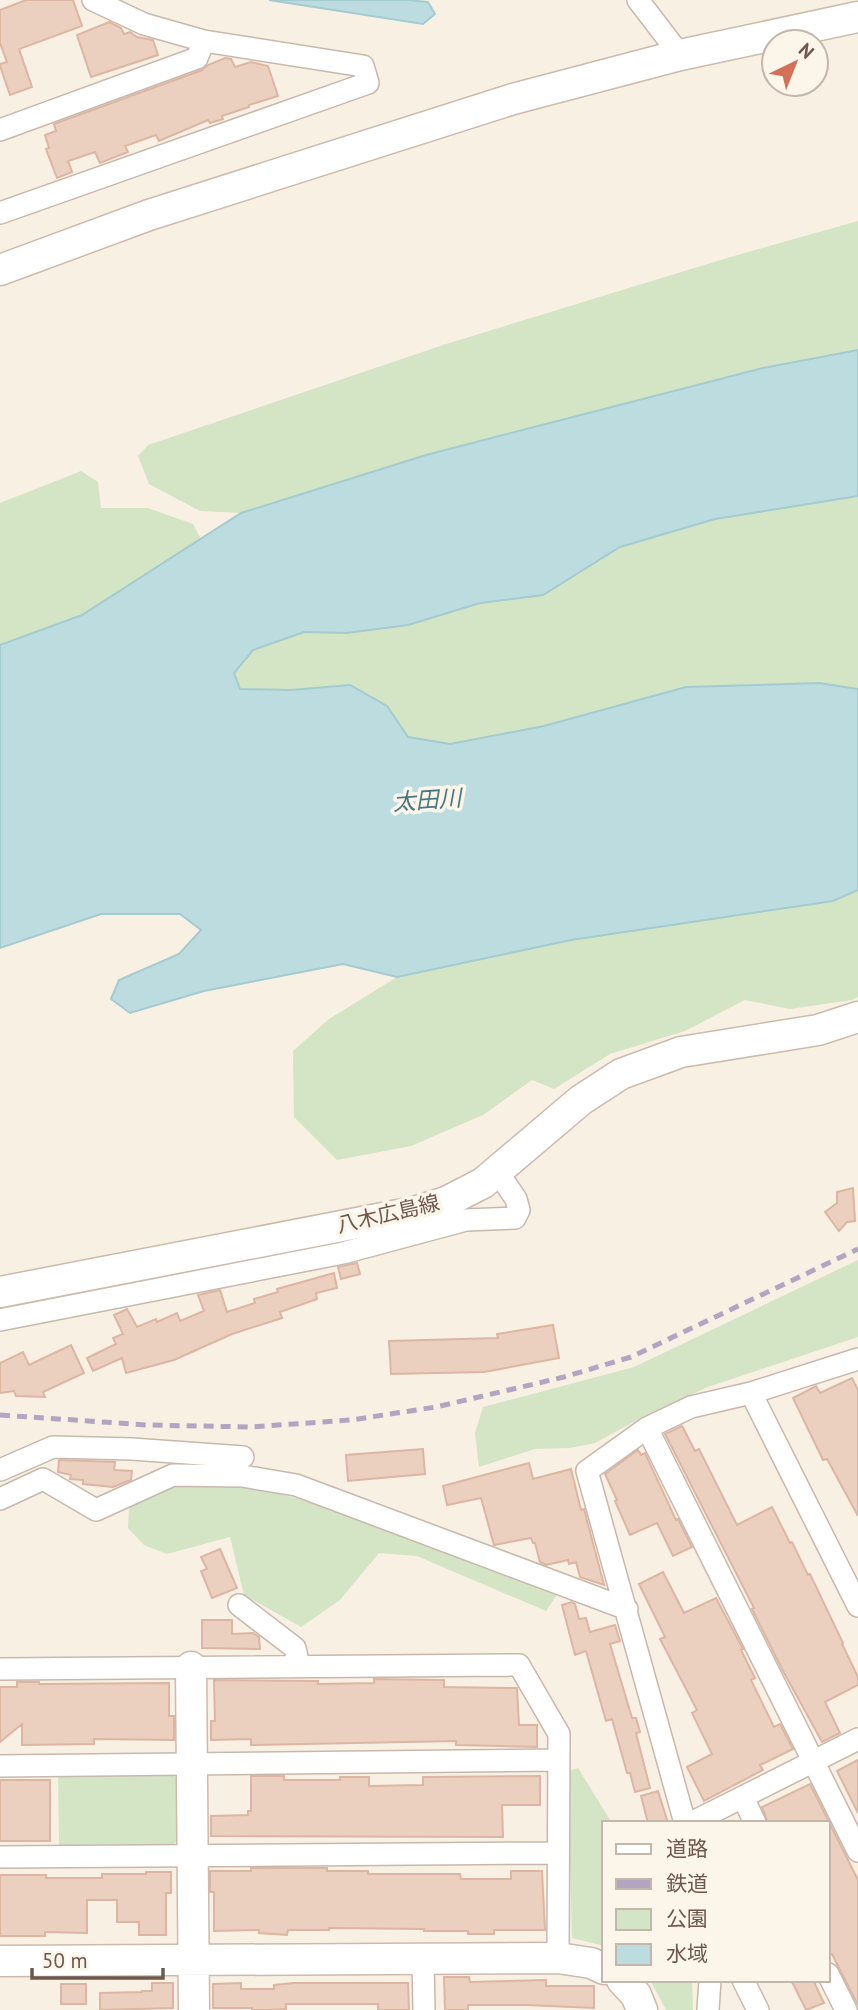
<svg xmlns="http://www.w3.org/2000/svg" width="858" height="2010" viewBox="0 0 858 2010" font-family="'PT Sans','Noto Sans JP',sans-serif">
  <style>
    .green { fill: #d3e5c5 }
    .water { fill: #bcdce0; stroke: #a3cbd0; stroke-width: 2 }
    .building { fill: #ebd0bf; stroke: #dcb6a2; stroke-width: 2 }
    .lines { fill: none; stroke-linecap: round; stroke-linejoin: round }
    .street-casing { stroke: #c8b8ac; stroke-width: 24 }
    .secondary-casing { stroke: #cdbaad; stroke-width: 33 }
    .street { stroke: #fff; stroke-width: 21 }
    .secondary { stroke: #fff; stroke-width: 30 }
    .rail { stroke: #b3a5c1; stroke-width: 5; stroke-dasharray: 10 7; stroke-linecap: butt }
    .labels { text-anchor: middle; stroke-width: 7; stroke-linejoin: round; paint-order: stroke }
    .street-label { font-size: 21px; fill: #6e584d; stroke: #fcf5ea }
    .water-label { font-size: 23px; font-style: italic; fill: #4a7880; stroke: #fcf5ea }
  </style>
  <rect width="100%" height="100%" fill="#f9f0e4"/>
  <path class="green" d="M858 221V350L763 368 426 455 241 513 200 511 149 484 138 456 148 445 446 344 727 258Z
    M81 471 98 482 101 508H148L193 524 201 539 82 615 0 645V503Z
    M858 496V689L819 683 544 726 450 744 408 737 387 706 291 690 240 689 234 673 253 650 304 632 347 633 408 625 480 603 543 595 620 547 715 519Z
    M858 890V997L852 1000 790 1009 745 1000 685 1031 610 1054 554 1089 532 1080 483 1115 411 1146 337 1160 294 1117 293 1051 329 1019 397 977 571 940 833 901Z
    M858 1260V1337L708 1387 641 1418 595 1443 570 1448 535 1449 479 1467 475 1433 483 1407 634 1367Z
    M177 1484 246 1486 300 1499 375 1522 558 1593 546 1611 417 1556 379 1553 340 1600 301 1627 244 1595 230 1537 167 1554 144 1545 128 1528 129 1507Z
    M578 1768 612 1823H604V1946L572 1938 568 1771Z
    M58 1773 173 1774 178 1780 180 1838 171 1847 59 1849Z
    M650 1980H692L693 2010H666Z"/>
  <path class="water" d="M269 0H407L428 2 435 14 423 24Z
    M858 350V496L715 519 620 547 543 595 480 603 408 625 347 633 304 632 253 650 234 673 240 689 291 690 350 685 387 706 408 737 450 744 544 726 686 687 819 683 858 689V890L833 901 571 940 397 977 343 964 204 991 130 1013 111 999 119 980 179 954 201 930 180 914H101L0 948V645L82 615 241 513 426 455 763 368Z"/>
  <path class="building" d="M26 0H73L82 26 19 49 32 87 10 95 0 66V64L7 62 0 43V10Z
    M109 22 121 28 124 34 130 32 137 37 153 40 158 55 91 77 77 35Z
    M225 58 231 59 235 67 251 62 268 66 278 96 249 105V107L222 116 223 119 210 123 208 120 159 141 156 135 125 146 128 152 100 163 95 152 68 161 72 172 57 178 46 149 49 148 45 135 56 131 54 124 202 70 208 65Z
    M853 1188 855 1221 847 1222 839 1231 825 1212 837 1203V1192Z
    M357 1263 360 1274 341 1279 338 1267Z
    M334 1273 337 1288 316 1293 317 1299 280 1312 282 1318 232 1334 174 1360 126 1373 122 1358 93 1371 87 1358 116 1344 113 1338 123 1334 114 1315 127 1309 137 1327 156 1319 157 1322 177 1313 180 1321 204 1311 198 1295 220 1290 227 1312 255 1303 254 1299 278 1292 277 1289Z
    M553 1325 559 1358 484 1372 391 1374 389 1341 498 1338 497 1334Z
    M71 1345 84 1373 43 1392 45 1397 16 1396 14 1391 0 1393V1363L23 1352 29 1365Z
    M852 1378 858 1390V1516L827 1459 823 1460 793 1398 816 1386 820 1393Z
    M682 1426 695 1451 699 1449 737 1525 772 1507 790 1543 792 1542 808 1575 810 1574 843 1643 842 1644 858 1677V1685L825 1702 840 1733 822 1742 782 1669 752 1609 754 1608 665 1434Z
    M423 1449 425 1474 348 1481 346 1455Z
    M638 1450 641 1455 645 1453 676 1520 678 1519 692 1547 673 1556 657 1523 630 1535 615 1501 617 1500 605 1474Z
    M59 1460 115 1462 114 1470 132 1471 131 1480 113 1487 83 1484V1480L70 1479 71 1475 58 1472Z
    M529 1463 533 1479 571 1469 581 1510 584 1509 604 1585 580 1577 576 1562 569 1564 568 1560 546 1565 540 1562 535 1543H533L531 1538 494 1545 481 1498 447 1505 443 1486Z
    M220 1549 237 1588 212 1598 201 1571 207 1569 201 1557Z
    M663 1572 684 1613 716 1598 743 1649 741 1650 755 1678 751 1680 774 1727 780 1724 793 1749 760 1765 763 1770 704 1801 687 1767 712 1754 692 1713 697 1710 660 1639 665 1637 639 1584Z
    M572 1602 575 1604 579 1619 586 1618 590 1632 615 1625 620 1641 610 1644 632 1718H636L640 1732 636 1733 650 1788 635 1792 630 1773H627L612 1719 606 1721 586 1651 575 1655 562 1605Z
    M202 1620H232V1634L253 1633 259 1637 260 1649 202 1648Z
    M374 1679 444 1680V1687L517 1688 519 1725H537V1747L456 1745V1741L251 1745V1739L211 1740V1721H215L214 1680 318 1681V1684L374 1683Z
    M17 1682H39V1684L169 1683V1716H174V1740L94 1739V1744L22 1745V1724L0 1742V1687H17Z
    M858 1760V1813L837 1771Z
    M251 1776H284V1780H340V1777H369V1786L423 1785V1777L540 1776V1805H502L503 1837 211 1836V1816L248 1815V1811H251Z
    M0 1780H50V1841H0Z
    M810 1784 858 1880V2005L832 1954 828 1956V1823H768L762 1807Z
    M658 1791 668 1823H648L641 1796Z
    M251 1868H327V1871H368V1874H460L461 1879H511V1871H542L545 1930H494V1934H468V1931H424V1929L329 1928V1930H288L287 1935 259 1933V1930L214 1931V1892H210V1871H251Z
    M146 1872H171V1893H166V1935H139V1922H117V1900H87V1933L45 1932V1936H0V1875H46V1878H102V1874H146Z
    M444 1977H469L470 1982 546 1980V1986H594V2008L526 2005H468V2010H445Z
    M791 1980H813L824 2003 806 2010Z
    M152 1983H173V2008L100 2010V1993L142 1992V1991H152Z
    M241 1983V1989H274V1985L294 1983H408L409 2010H378V2004H286V2009L268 2010H252V2008H213V1984Z
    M61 1984H86V2004H61Z"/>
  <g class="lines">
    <g class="street-casing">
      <path id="street" d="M638 0 680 55
        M0 130 197 58 204 41
        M0 213 368 83 363 66 204 41 144 24 93 0
        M0 1320 343 1253 466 1220 515 1218 519 1210 516 1199 497 1171
        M751 1393 858 1606
        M647 1428 858 1851
        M0 1470 53 1447 132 1449 243 1457
        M0 1499 43 1479 96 1510 173 1475 242 1476 296 1485 627 1609
        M239 1605 295 1648 299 1666
        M0 1669 519 1665 559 1734 558 1958
        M0 1766 559 1760
        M743 1797 755 1823
        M685 1823 587 1471 647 1428 691 1407 751 1393 858 1359
        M691 1823 858 1739
        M0 1857 557 1853
        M423 1960 424 2010
        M828 1974 846 2010
        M743 1980 758 2010
        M708 2010 710 1980"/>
    </g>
    <g class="secondary-casing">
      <path id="secondary" d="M0 270 149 215 513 99 680 55 858 17
        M0 1292 414 1212 446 1202 483 1183 581 1100 621 1074 681 1052 818 1030 858 1017
        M191 1667 194 2010
        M0 1961 558 1958 591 1963 604 1969
        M622 1980 636 1995 642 2010"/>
    </g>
    <use href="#street" class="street"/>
    <use href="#secondary" class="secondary"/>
    <path class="rail" d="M0 1415 147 1425 250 1427 351 1420 436 1407 564 1377 631 1357 858 1249"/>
  </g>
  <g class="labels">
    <g class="street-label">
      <text transform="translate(388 1214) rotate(-13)" y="7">八木広島線</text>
    </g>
    <g class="water-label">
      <text transform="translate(427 800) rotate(-4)" y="8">太田川</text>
    </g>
  </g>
  <rect x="602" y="1821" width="228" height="161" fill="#fcf5ea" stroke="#c3b6ab" stroke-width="2"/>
  <rect x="616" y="1844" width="35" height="10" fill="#ffffff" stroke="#c3b6ab" stroke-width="2"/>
  <text x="666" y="1856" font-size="21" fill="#6e584d">道路</text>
  <rect x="616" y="1879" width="35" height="10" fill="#b3a5c1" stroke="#c3b6ab" stroke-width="2"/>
  <text x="666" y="1891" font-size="21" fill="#6e584d">鉄道</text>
  <rect x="616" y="1909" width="35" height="21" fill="#d3e5c5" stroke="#c3b6ab" stroke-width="2"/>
  <text x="666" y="1926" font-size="21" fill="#6e584d">公園</text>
  <rect x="616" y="1944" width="35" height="21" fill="#bcdce0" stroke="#c3b6ab" stroke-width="2"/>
  <text x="666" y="1961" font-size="21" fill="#6e584d">水域</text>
  <g transform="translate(795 63) rotate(43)"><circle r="33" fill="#fcf5ea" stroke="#c3b6ab" stroke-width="2"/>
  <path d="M0-5L12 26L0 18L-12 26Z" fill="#d57058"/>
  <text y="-10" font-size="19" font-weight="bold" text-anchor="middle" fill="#6e584d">N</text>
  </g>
  <path d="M32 1968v10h131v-10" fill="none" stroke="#6e584d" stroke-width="3.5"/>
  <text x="42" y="1968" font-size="21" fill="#6e584d" stroke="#fcf5ea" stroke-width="5" paint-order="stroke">50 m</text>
</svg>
